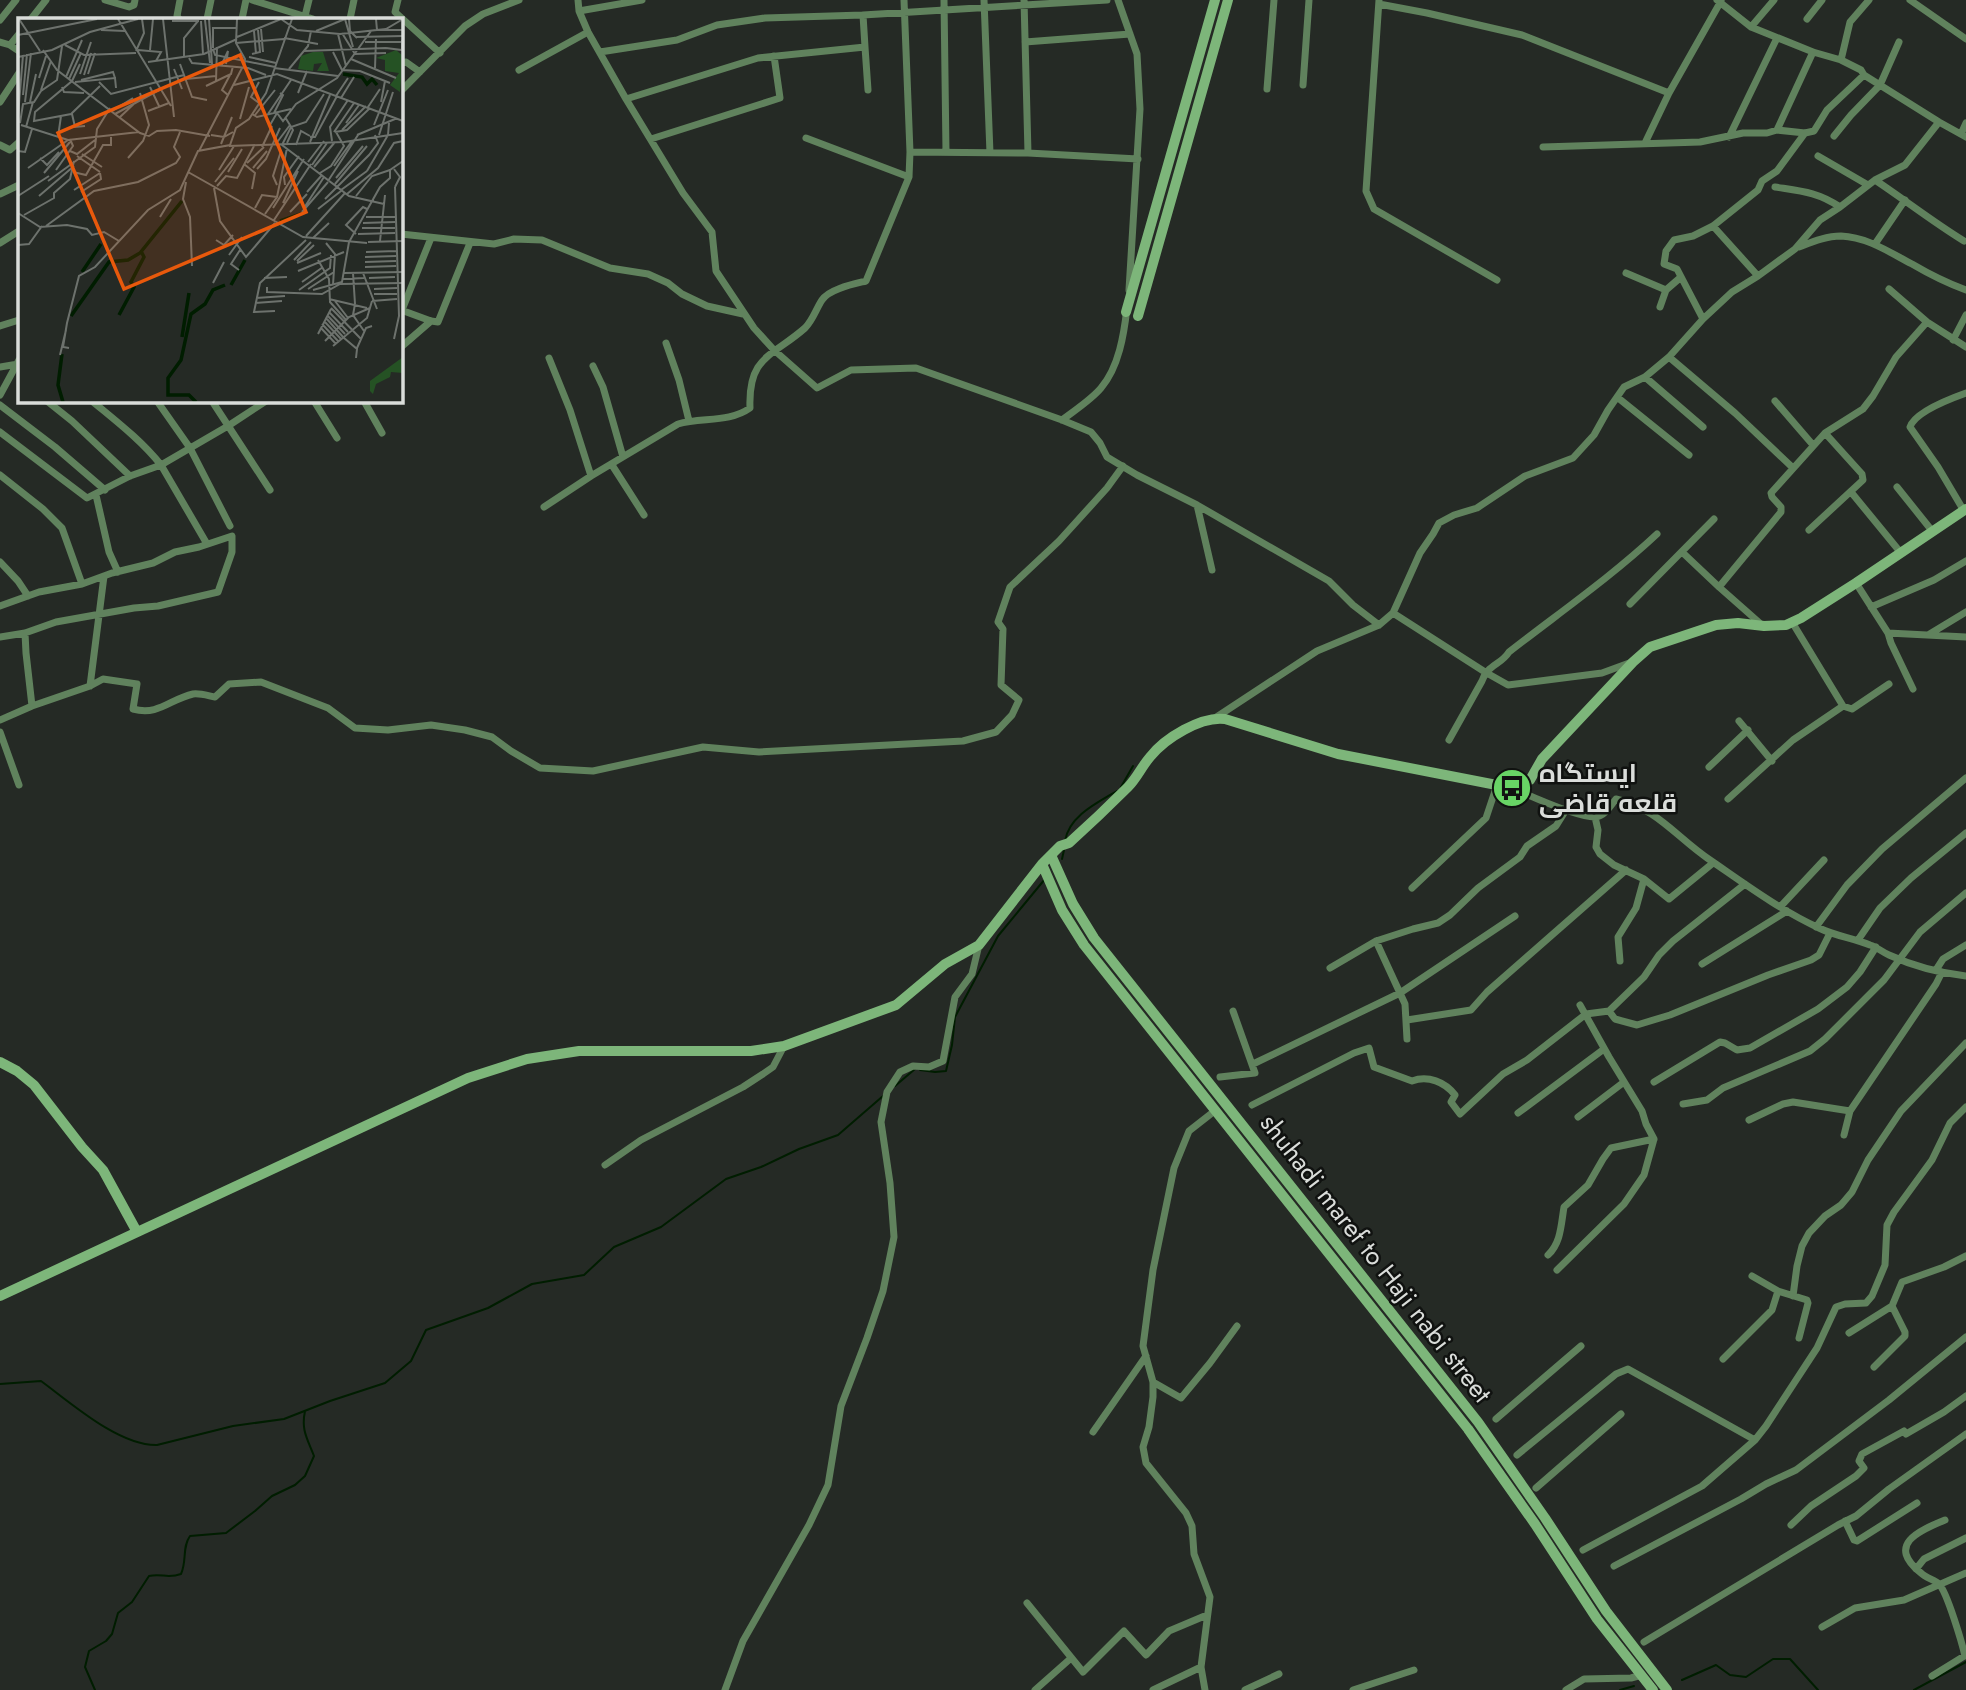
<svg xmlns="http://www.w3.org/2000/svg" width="1966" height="1690" viewBox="0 0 1966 1690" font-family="Jost,Cairo,sans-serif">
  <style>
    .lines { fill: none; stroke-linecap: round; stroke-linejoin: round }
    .stream { stroke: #001d00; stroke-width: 2 }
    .street { stroke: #60825d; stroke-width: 7 }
    .secondary { stroke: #7db67a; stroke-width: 10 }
    .labels { text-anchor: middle; stroke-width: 5; stroke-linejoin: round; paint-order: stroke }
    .poi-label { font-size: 26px; font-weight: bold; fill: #daddda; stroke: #101210; text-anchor: start }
    .street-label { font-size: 26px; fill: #daddda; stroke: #101210 }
    .inset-river { fill: none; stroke: #001d00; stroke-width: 3.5 }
    .inset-road { fill: none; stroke: #6d726d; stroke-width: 2 }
    .view { fill: #e8590c; fill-opacity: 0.15; stroke: #e8590c; stroke-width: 3.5 }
    .inset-edge { fill: none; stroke: #daddda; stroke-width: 3.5 }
  </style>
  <rect width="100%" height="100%" fill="#252a25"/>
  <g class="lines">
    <path class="stream" d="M1121 787 1133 766
      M1065 841C1069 816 1097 803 1117 791
      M1062 859 1064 850
      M920 1070 935 1072 946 1071 952 1045 955 1017 998 936 1045 879
      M895 1086 915 1069
      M0 1384 41 1381C71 1403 119 1446 157 1445L233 1426 284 1419 330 1401 385 1383 411 1361 426 1330 488 1308 532 1284 584 1275 614 1247 661 1227 726 1179 761 1167 799 1149 838 1135 883 1096
      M1682 1680 1716 1665 1730 1675 1746 1677 1773 1659H1790L1818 1690
      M95 1690 85 1667 89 1651 106 1641 112 1634 118 1613 132 1602 149 1576C162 1573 167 1579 181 1574 187 1561 182 1547 190 1536L226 1533 255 1511 272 1496 295 1485 305 1476 314 1456C307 1438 301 1430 305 1411
      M1620 1690 1634 1686
      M1914 1690 1966 1662"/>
    <path class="street" d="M105 0 129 7 134 5 135 0
      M252 0 313 19
      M398 0 395 12 440 53
      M578 0 579 11 588 32 626 99 683 193 712 232 716 271 754 328 774 350 817 388 851 370 916 368 1062 420 1091 432 1100 443 1107 457 1137 475 1197 505 1329 581 1353 605 1379 625
      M944 0 946 152
      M984 0 990 153
      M1024 0 1028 153
      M1118 0 1137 54 1140 109 1129 290
      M1379 0 1366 191 1374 209 1497 280
      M1717 0 1751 27 1813 52 1841 60 1861 70 1864 75 1939 122 1966 137
      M1910 0 1966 39
      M1379 4 1427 13 1522 35 1669 93
      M579 11 642 0
      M305 16 309 0
      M31 19 46 0
      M179 19 177 16 180 0
      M207 19 211 0
      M242 19 246 0
      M350 19 354 0
      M1807 19 1822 0
      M0 20 16 0
      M1751 27 1774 0
      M0 42 10 45 19 51
      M1025 42 1130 34
      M10 45 19 34
      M865 47 868 90
      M600 52 677 40 717 25 765 18 863 15 1107 0
      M1841 60 1850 22 1869 0
      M401 63 406 62 420 72
      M519 70 588 32
      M1303 85 1309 0
      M1267 89 1274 0
      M401 91 465 26 483 14 519 0
      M626 99 758 58 865 47 863 15
      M0 102 19 73
      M1777 130 1813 52
      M1961 134 1966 123
      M1834 136 1851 115 1880 85 1899 42
      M1729 137 1777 38
      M806 138 909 177
      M651 139 780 98 774 56
      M1645 143 1669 93 1721 1
      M0 145 10 150 19 142
      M1543 147 1700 142 1743 133H1767L1777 130 1805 133 1814 131 1827 110 1864 75
      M910 152 1028 153 1138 159
      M1818 156 1868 185
      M1875 180C1905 200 1933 222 1964 241
      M1775 187C1801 191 1818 192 1840 207
      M0 194 19 185
      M1713 226 1758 276
      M401 234 494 244 514 239 542 240 610 268 648 274 668 283 682 294 707 306 743 314
      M0 243 19 231
      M1875 244 1905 200
      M1799 247C1812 242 1826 236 1841 236 1867 237 1889 252 1912 264 1929 274 1947 283 1966 290
      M1626 273 1666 290
      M1889 289 1927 322 1966 347
      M1660 307 1666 290 1681 277
      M401 310 431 321 438 322 470 243
      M402 310 431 238
      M1703 319 1677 269 1664 264 1666 251 1674 240 1693 236 1713 226 1758 190 1762 181 1777 171 1805 133
      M0 326 19 320
      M1953 340 1966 315
      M666 343 679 380 689 421
      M401 347 431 321
      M1669 357 1735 413 1792 467
      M549 358 570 410 591 476
      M593 366 603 387 623 457
      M0 367 18 364
      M1645 377 1703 427
      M0 395 19 360
      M1617 397 1689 455
      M47 401 72 421 130 476
      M92 401C116 421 141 440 161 465L207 544
      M157 401 190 448 230 526
      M212 401 270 490
      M314 401 337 438
      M364 401 382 433
      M1775 401 1813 445
      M0 405 55 447 105 490
      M1062 420C1075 410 1091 400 1101 388 1119 367 1124 334 1127 308
      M0 432 87 498 130 476 161 465 228 426 266 401
      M612 465 644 515
      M0 475 43 509 62 528 82 584
      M1897 487 1933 532
      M1851 492 1901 553
      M96 495 109 552 118 572
      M1197 505 1212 570
      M544 507 591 476 678 424C702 417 729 423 750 408 748 356 772 357 805 328 813 320 816 309 822 300 829 289 854 284 866 281L909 177 910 152 904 0
      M1964 511 1938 467 1910 427C1915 412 1952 398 1966 393
      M1809 530 1863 480 1862 474 1825 433
      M1682 552 1719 587 1762 625
      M0 562 18 581 28 596
      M1856 583 1888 633 1966 637
      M1719 587 1781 512V507L1772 497 1771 493 1825 433 1863 409 1873 396 1896 357 1927 322
      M1630 604 1714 519
      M0 606 39 592 82 584 112 573 153 563 175 552 199 547 232 536V552L218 592 158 606 134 608 56 622 25 633 0 637
      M1871 607 1934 580 1966 561
      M1393 613 1485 672 1508 685 1602 673 1632 662
      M1792 622 1843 706 1852 709 1889 684
      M25 633 26 653 32 706
      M1888 633 1891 643 1913 689
      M1928 635 1966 612
      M90 686 104 576
      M1215 718 1317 651 1379 625 1393 613 1420 553 1433 534 1439 523 1454 515 1477 508 1525 476 1573 458 1594 435 1608 410 1624 387 1645 377 1669 357 1703 319 1732 292 1758 276 1795 249 1820 220 1840 207 1875 180 1905 165 1939 122
      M0 720 32 706 90 686 103 679 137 684 133 709C159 716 170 699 193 694 200 693 209 696 215 697L229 684 261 682 328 708 355 728 388 730 431 725 465 730 492 737 511 751 540 768 593 771 703 747 759 752 963 741 996 732 1012 715 1019 700 1001 685 1003 629 998 622 1010 587 1059 541 1107 488 1123 466
      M1739 721 1772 761
      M0 732 19 785
      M1449 740 1482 681C1487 665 1501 665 1509 652 1559 613 1611 577 1657 534
      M1709 767 1748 730
      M1512 788C1528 795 1580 819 1596 817 1605 816 1611 805 1616 799 1657 808 1677 838 1710 860 1745 884 1780 910 1819 928 1835 936 1853 938 1870 945 1877 947 1882 952 1889 955 1913 966 1940 973 1966 976
      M1728 799 1793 740 1843 706
      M1595 817 1598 830 1596 847 1600 854 1614 865 1644 879 1669 899 1713 863
      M1412 888 1486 818 1497 785
      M1780 907 1824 860
      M1816 927 1847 885 1882 849 1966 778
      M1858 940 1880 908 1911 878 1966 833
      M1376 941 1405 1004 1407 1039
      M1620 961 1618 937 1636 908 1644 879
      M1702 964 1787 911
      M1330 968 1376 941 1413 929 1438 923 1450 915 1478 888 1520 857 1527 846 1556 826 1566 810
      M1936 970 1943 959 1966 945
      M1609 1011 1615 1019 1637 1025 1670 1015 1768 975 1811 960 1819 955 1830 933
      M1407 1020 1471 1010 1487 992 1626 870
      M1253 1064 1400 993 1515 916
      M1220 1077 1255 1073 1233 1011
      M1654 1082 1720 1042 1725 1043 1737 1050 1750 1048 1818 1009 1847 987 1860 972 1876 947
      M1683 1104 1707 1100 1723 1088 1810 1051 1825 1039 1884 980 1920 932 1966 893
      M1252 1105 1354 1053 1369 1048 1374 1067 1412 1081C1428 1075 1445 1082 1455 1095L1451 1102 1460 1114 1503 1074 1527 1060 1586 1014 1609 1011 1644 977 1659 955 1673 941 1745 884
      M1518 1113 1604 1049
      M1578 1117 1624 1082
      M1749 1120 1783 1104 1793 1102 1850 1111
      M1844 1135 1850 1111 1936 984 1942 972
      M605 1165 641 1140 743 1087 763 1074 773 1067 784 1046
      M1548 1255C1561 1243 1561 1225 1564 1207L1588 1185 1603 1159 1611 1148 1654 1139
      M1557 1270 1624 1204 1644 1175 1654 1139 1646 1124 1642 1111 1609 1057 1580 1005
      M1752 1276 1778 1291 1807 1300 1808 1303 1799 1338
      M1793 1296 1797 1266 1802 1246 1809 1233 1825 1216 1841 1205 1852 1192 1868 1160 1901 1111 1966 1043
      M1849 1333 1892 1306
      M1723 1359 1772 1310 1778 1291
      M1874 1367 1905 1336V1332L1892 1306 1902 1282 1944 1267 1966 1256
      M1153 1382 1181 1398 1210 1363 1237 1326
      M1496 1419 1581 1346
      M1093 1432 1146 1356
      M1517 1455 1616 1374 1628 1369 1755 1440
      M1536 1488 1621 1414
      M1945 1520C1918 1531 1886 1545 1921 1573 1926 1578 1935 1580 1939 1584 1947 1592 1962 1643 1965 1656
      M1845 1521 1854 1540 1857 1541 1917 1503
      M1791 1525 1811 1506 1856 1476 1864 1468 1859 1461 1862 1454 1904 1431 1906 1434 1944 1412 1966 1396
      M1583 1550 1702 1486 1755 1440 1766 1426 1817 1348 1836 1307 1845 1304 1866 1303 1872 1296 1885 1265 1887 1225 1894 1212 1932 1160 1950 1123 1966 1107
      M1614 1566 1741 1499 1766 1484 1796 1470 1889 1400 1966 1337
      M1916 1569 1924 1559 1966 1538
      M1027 1603 1083 1672 1124 1631 1146 1655 1169 1631 1207 1615
      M1822 1627 1855 1608 1904 1600 1966 1573
      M1644 1642 1838 1525 1856 1516 1889 1489 1966 1434
      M1932 1676 1966 1655
      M725 1690 743 1641 809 1525 828 1485 841 1406 867 1338 883 1291 894 1237 890 1183 881 1122 887 1092 900 1072 913 1066 929 1067 943 1061 955 997 972 974 979 945
      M1035 1690 1070 1659
      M1153 1690 1201 1667
      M1205 1690 1201 1667 1210 1597 1194 1554 1192 1526 1186 1513 1146 1463 1143 1447 1149 1427 1153 1397V1382L1143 1346 1153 1270 1174 1168 1189 1131 1212 1113
      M1245 1690 1279 1674
      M1353 1690 1414 1670
      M1566 1690 1584 1679 1631 1678 1642 1675"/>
    <path class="secondary" d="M1126 312 1215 0
      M1138 316 1228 0
      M1051 855 1073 904 1094 938 1478 1422 1545 1518 1606 1611 1667 1690
      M1042 864 1062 910 1084 945 1468 1429 1535 1524 1597 1619 1653 1690
      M0 1062 17 1071 34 1085 82 1147 103 1170 137 1232
      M0 1296 468 1078 527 1059 579 1051H751L784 1046 896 1005 945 964 979 945 1042 864 1060 846 1069 843C1089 825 1109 806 1128 787 1137 778 1142 766 1150 757 1165 738 1201 716 1225 719L1338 754 1512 788 1530 780 1542 759 1633 662 1650 647 1716 625 1738 623 1764 626 1786 625 1801 618 1856 583 1966 509"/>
  </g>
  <defs>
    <g id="bus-disc" transform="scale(2.0125)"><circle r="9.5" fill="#68d465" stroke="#101210"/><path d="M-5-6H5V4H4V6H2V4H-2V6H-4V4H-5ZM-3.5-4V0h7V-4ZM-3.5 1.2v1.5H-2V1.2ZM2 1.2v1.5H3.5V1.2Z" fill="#111"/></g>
  </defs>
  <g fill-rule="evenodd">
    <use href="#bus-disc" x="1512" y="788"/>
  </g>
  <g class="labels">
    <g class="poi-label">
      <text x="1539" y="782">ایستگاه<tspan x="1539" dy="30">قلعه قاضی</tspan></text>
    </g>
    <g class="street-label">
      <text transform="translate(1376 1258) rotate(52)" y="9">shuhadi maref to Haji nabi street</text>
    </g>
  </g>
  <g transform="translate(18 18)">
    <rect width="385" height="385" fill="#252a25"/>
    <path d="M378 32 385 38 382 74 372 67 381 55 367 53V42L358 40ZM295 34H305L311 53H299L304 45 296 46 295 53 280 51 283 38ZM385 339V355L373 354 372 359 358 366 355 376 352 373V363Z" fill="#255224"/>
    <path class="inset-river" d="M325 56 344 59 349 66 354 61 359 67M262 203 283 196M64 254 83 226M213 267 227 242M101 297 116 269 113 264 126 239 123 233M53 298 91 244 110 242 122 235 164 183M164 319 171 275M44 336 40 367 45 384M178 384 171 377H150V360L163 342 173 296 187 286 195 272 207 267"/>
    <path class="inset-road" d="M1 1 22 33M100 1 153 88M145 1 156 99M191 1 194 46M219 1 218 25 227 41 226 50M263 1 279 12 322 16 368 11 385 1M327 1 335 29M331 1 332 13 339 20M358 1 359 12H385M187 2 192 45M154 3H181M183 3 185 36M243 11 245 34M83 12 107 13M236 13 238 36M298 13 327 1M324 15 337 36 368 35M320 16 328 48M0 17 79 1M219 19 263 1M338 19 385 18M266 20 300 26M347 24H385M218 25 266 21M47 27 66 37 118 35M195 30V10H219M368 30 384 32V22M195 31 197 37 257 49M25 32 39 52 122 115 131 118 139 113 158 112 192 118M120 32 143 34 138 43M132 32 135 1M118 33 126 15 124 1M286 33 368 30M315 34 324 52 342 53 372 65M234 36 242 34 240 12M166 38V20L180 3M0 39 34 32 72 14 120 1M231 39 258 45M171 40 174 45 230 50 248 57M333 41 378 60M130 44 186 36 219 21M62 46 54 63 17 94 16 103 53 96 82 68M162 46 174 79 189 82M203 48 210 33 208 46M256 50 320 58M357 50 358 21M156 51 164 71M271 51 290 28 293 13M62 56 73 24M70 56 77 35M66 57 73 35M48 59 64 22M21 60 28 38M51 61 63 35M168 61 198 58M63 62 95 54 97 60M198 63 199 29M57 64 97 60 98 70M81 64 93 76 139 64M139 64 166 57M241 64 233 79 241 85M216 67 259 56 385 103M188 68 213 56 215 48M44 69 46 74 66 75M132 69 141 88M23 72 33 43M280 75 289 53M306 76 288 104 273 109 264 127 331 178 366 186M5 77 9 36M210 77 204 72 212 57M318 78 330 60M323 80 336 59M7 84 13 35M12 84 18 56M363 84 367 63M350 89 362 71M94 93 115 80M130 93 151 85M256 95 265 77 262 75M54 96 57 109 67 108M97 96 143 71M234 96 239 99 273 91M250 96 273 62M237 97 257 72M0 98 5 37M102 99 120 82M267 99 275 112 269 125M222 101 231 69M2 105 5 86 16 84 23 73 39 62 44 28M328 105 341 87M3 107 50 122 121 114M252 107 259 95 265 103 278 86 319 60 353 13M356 107 370 72M8 109 15 84M324 112 348 88M316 114 336 85M317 114 329 112 352 90M193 117 206 119 215 114M339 117 377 101M361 117 375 74M40 119 43 98M292 119H297L319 78M314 123 312 109 330 82M292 124 312 77M203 126 214 99M257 127 272 107M278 127 283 113 292 118M211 128 326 124 385 115M244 129 254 108M0 133 7 134 14 111M52 133 59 136 77 122M181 133 224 50M64 136 84 149M59 138 82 154M22 140 29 147 41 134M110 140 125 123 131 107 122 75M290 144 306 123M229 145 246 129M226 146 237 155 234 171M294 147 309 125M316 148 334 123M296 149 317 124M10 150 50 122M235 150 249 133M239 151 248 141 262 110M376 151 382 159 377 169M38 152 55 128 52 121M201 152 216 128M349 153 370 117 371 105M55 154 68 157 85 127H93V119M170 154 285 219 349 225M210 154 224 131M26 155 52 124M302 155 313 148 326 128 318 114M318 160 345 128M30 163 77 129 79 111 92 90M310 163 340 117M168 164 165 181 172 199 174 248M197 164 216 140M317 166 349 128M259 167 255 158 263 133M267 167 266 159 281 138M199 168 208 158 219 160 236 128M196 170 202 203 228 239 257 205M56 172 82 155M323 172 349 153M63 174 83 161 82 155M289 174 304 157M329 176 360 150 376 125 385 123M0 178 31 158M21 178 56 148M338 178 354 158 372 152M307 181 351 137 360 125 357 117M265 185 280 153M237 190 244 177 259 179M255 190 286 141M286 190 306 159M300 191 323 173M272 194 289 176M284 194 310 164M0 195 22 209 49 207 69 211 74 217 86 214 101 223M247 196 259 179 269 130M6 197 36 180V175L52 161 56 143M142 199 153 181M348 199H377M256 202 293 146M345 205 377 204M28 208 76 173 120 164 158 145 162 139 156 129 162 114M344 210H377M338 216 328 207 345 189 349 191M340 216 377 215M288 218 327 175M295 220 311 205M198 222 206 227 215 217M362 223 367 177M350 224 385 223M308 225 317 236 315 267M0 227 11 226 24 208M348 234 378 233M211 237 224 219M347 239 378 238M276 242 293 224M300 242 311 261 312 284 328 302M279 243 296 227M347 244 378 243M279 245 303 235M347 249 378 248M221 252 213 246 222 232M280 253 326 234M326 255 385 254M335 255 337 286M345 255 359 291M246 260 269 259M351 260 377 259M325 261 346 260M284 264 305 249M195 265 206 244M249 269V274L304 276 322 266 385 265M290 271 316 254M356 271 379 270M281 272 312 250 313 237M295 272 324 264 331 224 362 169 372 160V152L385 143M356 276H379M238 280 267 278M311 281 349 290M317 283 330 300M354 283 379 281M237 285 264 283M337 286 335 297 346 313M313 290 343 321M257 293 236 294 242 265 288 222M311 294 330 314M309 297 327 316M308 300 325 319M306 303 323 321M304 306 320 323M303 310 318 326M300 316 313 291M326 320 339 331 338 340M376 321 381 298 377 169M307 323 331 299 352 290M315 328 349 300 354 283M51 330 45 329 49 305 61 258 77 249 130 192 162 172 180 133 212 127 218 110 231 101 248 75 274 1M339 330 348 310 354 308M42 337 48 312"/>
    <path class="view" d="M222 37 288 194 106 271 40 115Z"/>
    <rect width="385" height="385" class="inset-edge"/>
  </g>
</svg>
